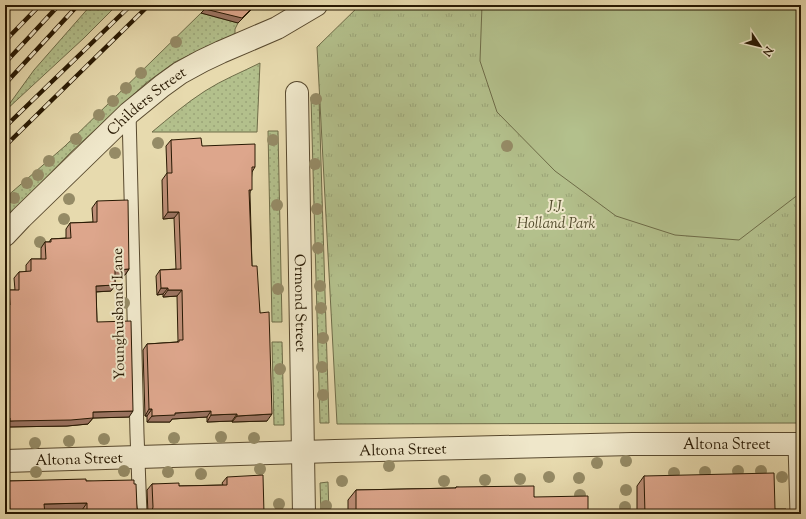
<svg xmlns="http://www.w3.org/2000/svg" width="806" height="519" viewBox="0 0 806 519" font-family="'Sorts Mill Goudy',serif">
  <style>
    .grass { fill: url(#grass-dots); stroke: #6e6c48 }
    .park { fill: url(#park-tufts); stroke: #6e6c48 }
    .pitch { fill: #b3c08c; stroke: #6e6c48 }
    .lines { fill: none; stroke-linecap: round; stroke-linejoin: round }
    .service-casing { stroke: #58492e; stroke-width: 15 }
    .minor-casing { stroke: #58492e; stroke-width: 24 }
    .service { stroke: #efe7ca; stroke-width: 13 }
    .minor { stroke: #efe7ca; stroke-width: 22 }
    .rail-casing { stroke: #281903; stroke-width: 4.5 }
    .rail { stroke: #efe7ca; stroke-width: 3; stroke-dasharray: 9; stroke-linecap: butt }
    .tree { fill: #958b66 }
    .wall { fill: #be8f78; stroke: #281903 }
    .shaded-wall { fill: #9b7462; stroke: #281903 }
    .building { fill: #dda68c; stroke: #281903 }
    .labels { text-anchor: middle; stroke-width: 4; stroke-linejoin: round; paint-order: stroke }
    .street-label { font-size: 15px; fill: #281903; stroke: #efe7ca }
    .park-label { font-size: 15px; font-style: italic; fill: #524b2c; stroke: #efe7ca }
  </style>
  <defs>
    <pattern id="grass-dots" width="8" height="8" patternUnits="userSpaceOnUse"><rect width="8" height="8" fill="#b3c08c"/><path d="M2 2h.1M6 6h.1" fill="none" stroke="#9aa477" stroke-width="1.8" stroke-linecap="round"/></pattern>
    <pattern id="park-tufts" width="24" height="20" patternUnits="userSpaceOnUse"><rect width="24" height="20" fill="#b3c08c"/><path d="M3 7l-1-3M5 7V3M7 7l1-3M15 17l-1-3M17 17v-4M19 17l1-3" fill="none" stroke="#9aa477"/></pattern>
  </defs>
  <rect width="100%" height="100%" fill="#e7daae"/>
  <filter id="stains"><feTurbulence type="fractalNoise" baseFrequency=".005" numOctaves="4"/><feColorMatrix values="0 0 0 0 .2 0 0 0 0 .09 0 0 0 0 .02 0 0 0 .5 -.17"/></filter>
  <radialGradient id="worn" r=".72"><stop offset=".6" stop-color="#630" stop-opacity="0"/><stop offset="1" stop-color="#630" stop-opacity=".3"/></radialGradient>
  <path class="grass" d="M91 5H117L84 38 5 111V110L34 70Z
    M201 13 238 23 235 29V35L208 46 175 62 146 83 71 152 5 220V198L65 146Z
    M260 63 257 132H152C169 118 186 103 205 91 222 80 242 72 260 63Z
    M311 97H319L329 423H320Z
    M268 131H278L282 322H272Z
    M272 342H282L284 425H274Z
    M328 482 329 514H321L320 483Z"/>
  <path class="park" d="M360 5H801V423L337 424 317 47Z"/>
  <path class="pitch" d="M482 5H801V191L799 194 739 240 675 235 616 216 555 171 497 112 480 61Z"/>
  <g class="lines">
    <g class="service-casing">
      <path id="service" d="M129 113 137 434 140 514
        M795 444 797 514"/>
    </g>
    <g class="minor-casing">
      <g id="minor">
        <path id="s1" d="M297 93 304 514"/>
        <path id="s2" d="M5 235 21 218 129 113 162 86 180 73 202 61 221 52 277 28 316 5"/>
        <path id="s3" d="M5 461 335 451 632 444H801"/>
      </g>
    </g>
    <use href="#service" class="service"/>
    <use href="#minor" class="minor"/>
    <g class="rail-casing">
      <path id="rail" d="M5 41 40 5
        M5 63 59 5
        M5 84 78 5
        M5 127 131 5
        M5 146 149 5"/>
    </g>
    <use href="#rail" class="rail"/>
  </g>
  <g class="tree">
    <circle cx="176" cy="42" r="6"/>
    <circle cx="141" cy="73" r="6"/>
    <circle cx="126" cy="88" r="6"/>
    <circle cx="316" cy="99" r="6"/>
    <circle cx="113" cy="101" r="6"/>
    <circle cx="99" cy="115" r="6"/>
    <circle cx="76" cy="139" r="6"/>
    <circle cx="273" cy="140" r="6"/>
    <circle cx="158" cy="143" r="6"/>
    <circle cx="507" cy="146" r="6"/>
    <circle cx="115" cy="153" r="6"/>
    <circle cx="49" cy="161" r="6"/>
    <circle cx="315" cy="164" r="6"/>
    <circle cx="38" cy="175" r="6"/>
    <circle cx="27" cy="183" r="6"/>
    <circle cx="14" cy="198" r="6"/>
    <circle cx="69" cy="199" r="6"/>
    <circle cx="277" cy="205" r="6"/>
    <circle cx="317" cy="209" r="6"/>
    <circle cx="64" cy="219" r="6"/>
    <circle cx="40" cy="242" r="6"/>
    <circle cx="318" cy="248" r="6"/>
    <circle cx="320" cy="286" r="6"/>
    <circle cx="278" cy="289" r="6"/>
    <circle cx="124" cy="303" r="6"/>
    <circle cx="321" cy="308" r="6"/>
    <circle cx="323" cy="338" r="6"/>
    <circle cx="322" cy="367" r="6"/>
    <circle cx="280" cy="369" r="6"/>
    <circle cx="323" cy="395" r="6"/>
    <circle cx="221" cy="437" r="6"/>
    <circle cx="174" cy="438" r="6"/>
    <circle cx="254" cy="438" r="6"/>
    <circle cx="104" cy="439" r="6"/>
    <circle cx="69" cy="441" r="6"/>
    <circle cx="35" cy="443" r="6"/>
    <circle cx="626" cy="461" r="6"/>
    <circle cx="597" cy="463" r="6"/>
    <circle cx="389" cy="466" r="6"/>
    <circle cx="260" cy="469" r="6"/>
    <circle cx="124" cy="471" r="6"/>
    <circle cx="738" cy="471" r="6"/>
    <circle cx="761" cy="471" r="6"/>
    <circle cx="36" cy="472" r="6"/>
    <circle cx="168" cy="472" r="6"/>
    <circle cx="705" cy="472" r="6"/>
    <circle cx="674" cy="473" r="6"/>
    <circle cx="201" cy="474" r="6"/>
    <circle cx="549" cy="477" r="6"/>
    <circle cx="782" cy="477" r="6"/>
    <circle cx="579" cy="478" r="6"/>
    <circle cx="520" cy="479" r="6"/>
    <circle cx="485" cy="480" r="6"/>
    <circle cx="342" cy="481" r="6"/>
    <circle cx="444" cy="481" r="6"/>
    <circle cx="626" cy="490" r="6"/>
    <circle cx="580" cy="495" r="6"/>
    <circle cx="279" cy="504" r="6"/>
    <circle cx="326" cy="506" r="6"/>
    <circle cx="625" cy="507" r="6"/>
  </g>
  <path class="wall" d="M171 140 202 146 255 167 252 172 250 194 252 266 260 313 267 421 232 422V421L207 422V417L172 419 170 422H147V416H145L143 350 147 344 177 342 178 341 177 296 163 297V294L157 295 156 276 160 270 176 269 174 218 163 219 162 180 167 173 166 146Z
    M97 201 129 269 125 275H115V285L111 291 96 292 97 322 129 417 93 418 88 424 67 426 6 427V424H5V296L9 290H15L14 278 19 272H26V265L31 259H41V248L45 242H49L51 239 66 238V229L70 223 93 222 92 208Z
    M644 476 775 509 786 514H637V486Z
    M227 477 264 514H148L147 490 152 484 179 486 223 485 222 483Z
    M9 481H86L134 484 137 508 138 511 140 514H82V510L45 511V514H5V486Z
    M456 487 534 497 588 514H348V500L356 490 455 488Z"/>
  <path class="shaded-wall" d="M256 5 238 23 201 13 205 9Z
    M168 212H179L174 218 163 219Z
    M129 269 125 275 111 276 115 270Z
    M115 285 111 291 92 292 96 286Z
    M161 288H168L163 294 157 295Z
    M168 290H182L177 296 163 297Z
    M149 409H152L147 416H145Z
    M133 411 129 417 93 418 88 424 67 426 6 427 10 421 93 412Z
    M211 411 207 417 172 419 170 422H147L152 416 175 413Z
    M237 414 232 421 207 422 211 415Z
    M272 414 267 421 232 422 237 416Z
    M7 418H10L5 424V421Z
    M87 503 82 510 40 511 44 504Z"/>
  <path class="building" d="M208 5H255L242 18 205 9Z
    M201 138 202 146 255 144V167H252V190H249L252 266H257L260 313 269 312 272 414 237 416V414L211 415V411L175 413V415L152 416V409H149L147 344 179 342V340H183L182 290H168V288H161L160 270 181 269 179 212H168L167 173H172L171 140Z
    M128 200 129 269 115 270V285L96 286 97 322 131 321 133 411 93 412V418L71 420 10 421V418H7L5 360 9 359 8 324H7L6 305H10L9 290H19V272L31 271V259H46L45 242H51V239L71 238 70 223 97 222V201Z
    M774 473 775 509H786V514H645L644 476Z
    M263 475 264 514H149L152 511 153 507 152 484 179 483V486L227 485V477Z
    M86 479V481L134 480V484H136L137 508 138 511 140 514H87V503L44 504 45 514H10L9 481Z
    M534 486V497L588 496V514H356V490L456 488V487Z"/>
  <g class="labels">
    <g class="street-label">
      <text dy="5" stroke="none"><textPath href="#s2" startOffset="195">Childers Street</textPath></text>
      <text dy="5" stroke="none"><textPath href="#s1" startOffset="210">Ormond Street</textPath></text>
      <text transform="translate(118 314) rotate(-91)" y="5">Younghusband Lane</text>
      <text dy="5" stroke="none"><textPath href="#s3" startOffset="722">Altona Street</textPath></text>
      <text dy="5" stroke="none"><textPath href="#s3" startOffset="398">Altona Street</textPath></text>
      <text dy="5" stroke="none"><textPath href="#s3" startOffset="74">Altona Street</textPath></text>
    </g>
    <g class="park-label">
      <text x="556" y="211">J.J.<tspan x="556" dy="17">Holland Park</tspan></text>
    </g>
  </g>
  <rect width="806" height="519" fill="none" stroke="#e7daae" stroke-width="20"/>
  <rect x="6" y="6" width="794" height="507" fill="none" stroke="#281903" stroke-width="2"/>
  <rect x="10" y="10" width="786" height="499" fill="none" stroke="#281903"/>
  <g transform="translate(760 46) rotate(125)" stroke="#efe7ca" stroke-width="3" paint-order="stroke">
  <path d="M0-3L7 15L0 10L-7 15Z" fill="#281903"/>
  <text y="-6" font-size="11" font-weight="bold" text-anchor="middle" fill="#281903">N</text>
  </g>
  <rect width="100%" height="100%" filter="url(#stains)"/>
  <rect width="100%" height="100%" fill="url(#worn)"/>
</svg>
